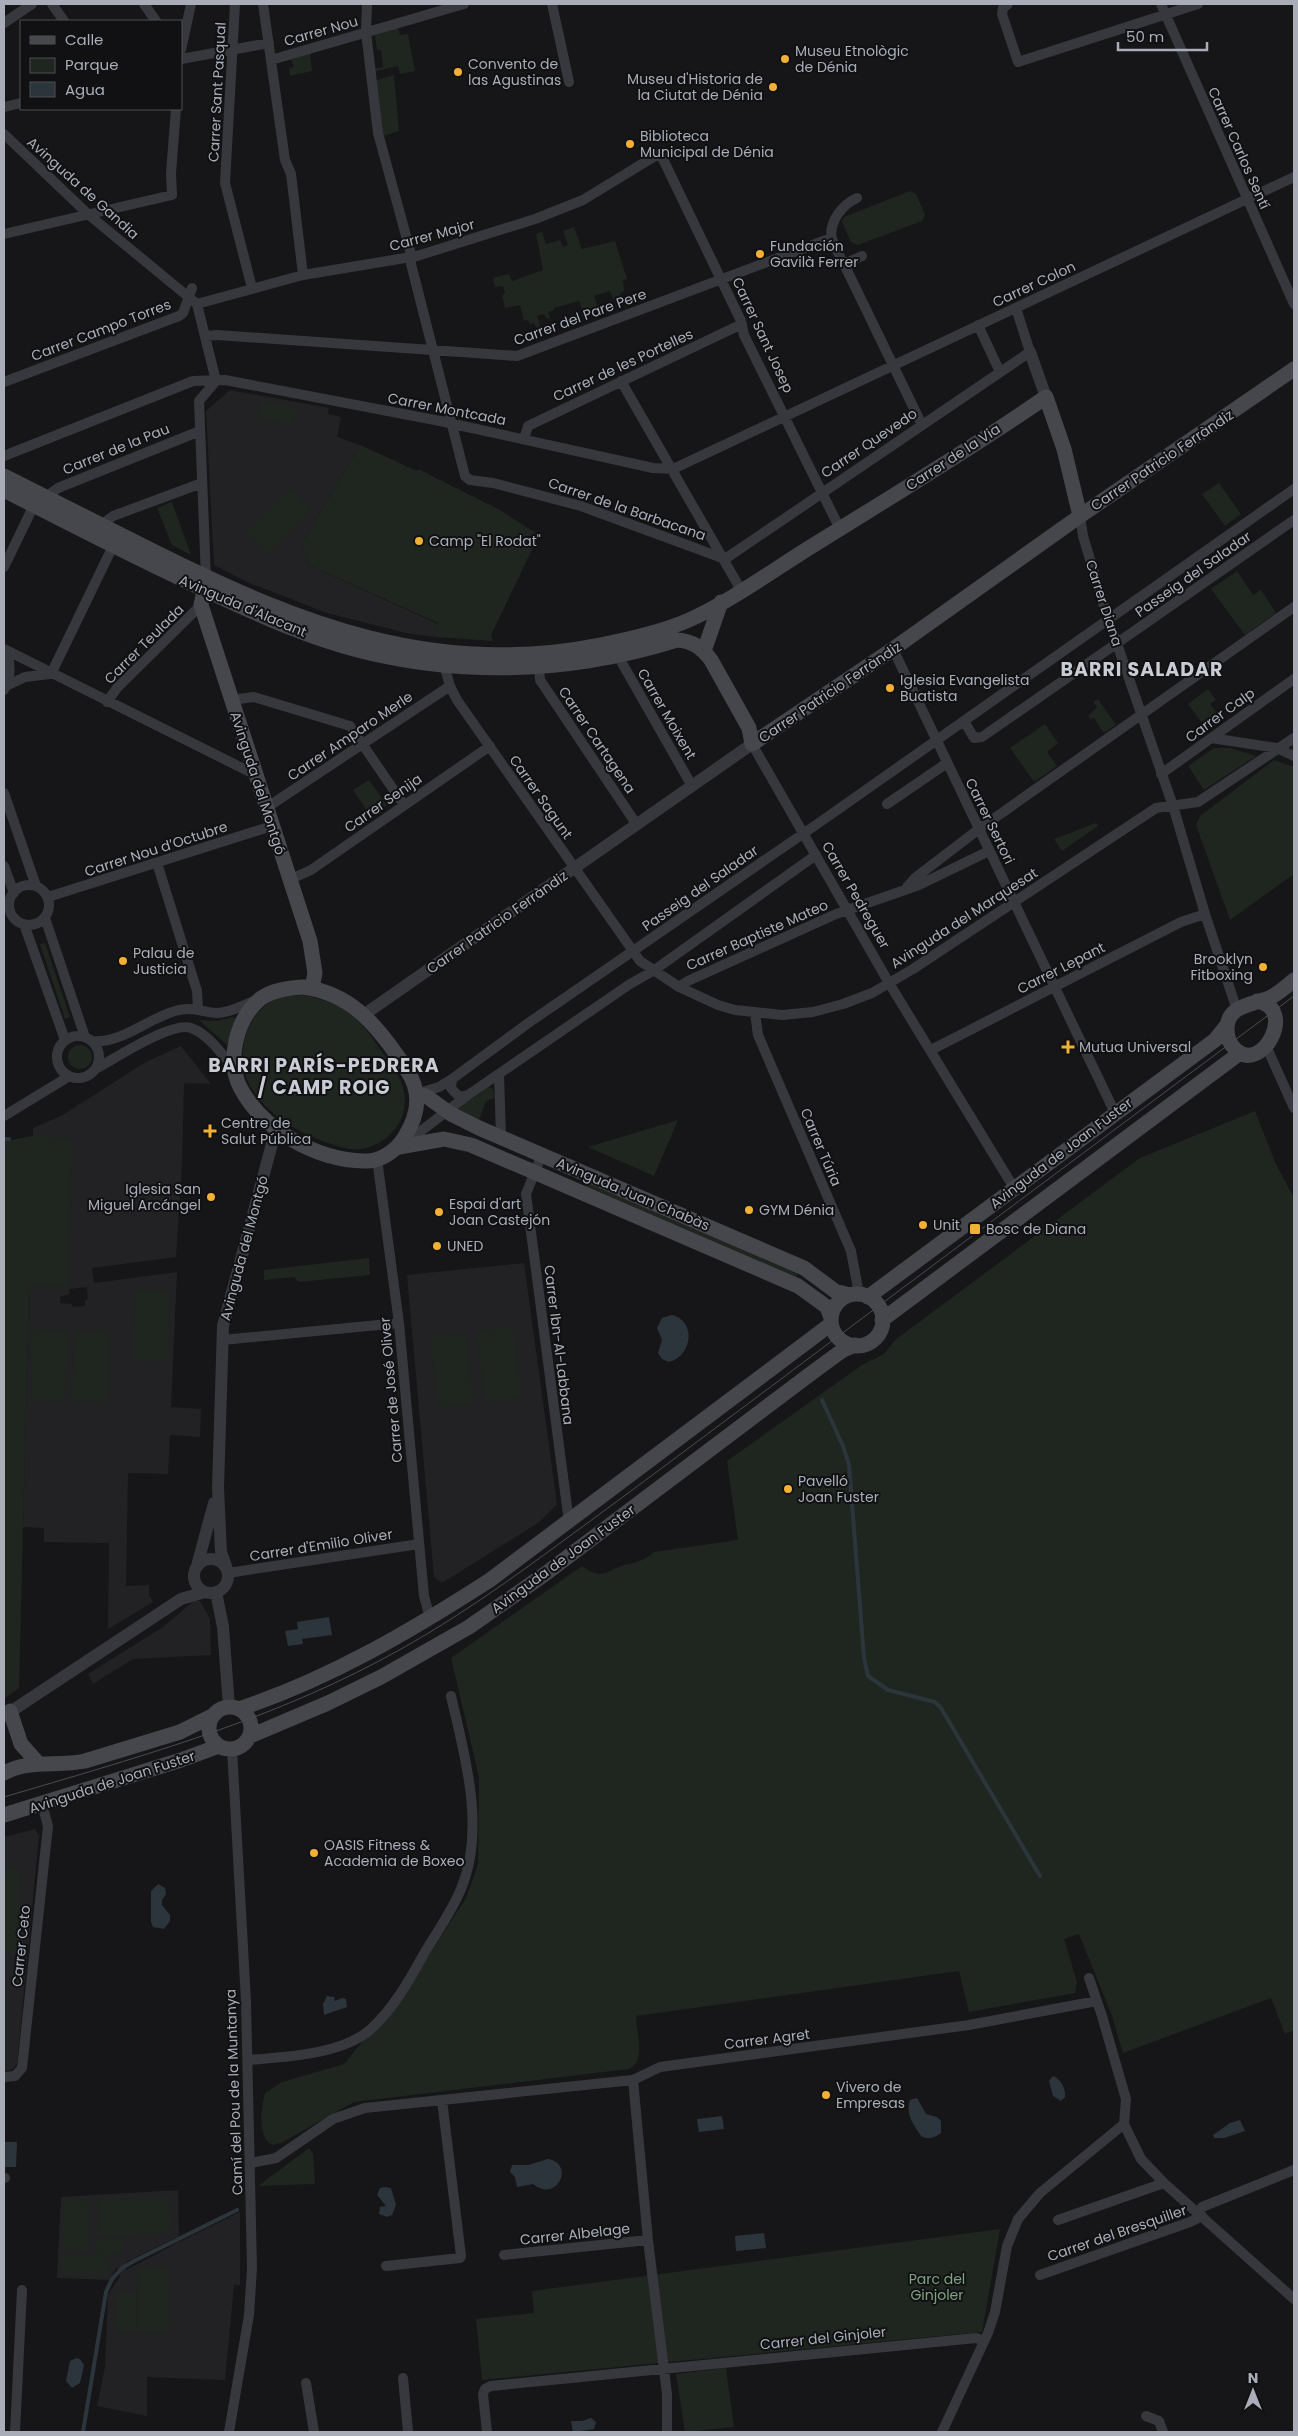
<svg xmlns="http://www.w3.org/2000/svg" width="1298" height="2436" viewBox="0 0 1298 2436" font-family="Poppins,sans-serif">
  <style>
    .built { fill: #222225; fill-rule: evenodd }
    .green { fill: #1e261f }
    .water { fill: #2c353c }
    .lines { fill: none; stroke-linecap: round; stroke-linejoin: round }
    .stream { stroke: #2c353c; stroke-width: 4 }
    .minor { stroke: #37383d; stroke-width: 10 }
    .tertiary { stroke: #37383d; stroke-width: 12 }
    .secondary { stroke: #45474d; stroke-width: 15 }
    .tram { stroke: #4a4c52; stroke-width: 1 }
    .poi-dot { fill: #f2b134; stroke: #111113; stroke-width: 2 }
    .labels { text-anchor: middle; stroke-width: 4; stroke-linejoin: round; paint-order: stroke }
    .street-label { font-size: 14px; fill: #a8adb8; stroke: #111113 }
    .poi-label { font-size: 14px; fill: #a8adb8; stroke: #111113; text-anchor: start }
    .park-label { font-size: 14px; fill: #7fa381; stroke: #111113 }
    .district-label { font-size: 19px; font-weight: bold; letter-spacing: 1px; fill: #c9ccd4; stroke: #111113 }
  </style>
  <rect width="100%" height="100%" fill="#161618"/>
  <path class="built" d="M230 390 329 408 328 414 341 417 337 437 360 445 302 543 309 565 438 624 435 637 406 633 327 613 247 582 214 565 206 411Z
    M181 1046 211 1084 184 1083 182 1166 176 1257 92 1268 94 1283 177 1272 171 1407 201 1409 200 1437 170 1435 168 1474 128 1473 126 1586 149 1585V1595L153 1602 108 1629 109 1543 44 1542V1528L23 1527 33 1128 61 1116 144 1063ZM87 1287 88 1299 85 1300V1306L72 1307V1304L60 1303V1297L70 1294 69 1289Z
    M524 1263 557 1504 538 1523 442 1583 434 1577 407 1275Z
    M195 1600 200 1601 210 1619 211 1655 133 1659 93 1684 88 1674 163 1627Z
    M35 1829 39 1836 17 2064 11 2070H4V1837Z
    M178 2190 179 2236 126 2262V2270L177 2243 240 2212V2285H234L225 2380 147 2377V2416L97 2406 105 2367 108 2294 120 2277 117 2267 109 2280 57 2278 61 2197Z"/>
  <path class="green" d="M398 28 400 35 408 34 415 71 400 74 398 66 373 72V69L383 67 381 50H377L375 35Z
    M310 53 312 71 290 76 289 68 294 67 291 59Z
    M394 75 399 131 381 137 374 81Z
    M910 191 916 194 925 215 922 221 858 245 851 242 842 222 844 217Z
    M574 227 582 249 615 241 627 279 623 280 624 291 620 293 621 296 613 299 610 291 594 296 598 306 583 312 579 301 554 308V310L548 312 550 318 547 319 544 314 537 316 541 328 537 329 534 323 530 324 528 320 524 321 520 305 505 308 502 295 505 294 503 286 495 287 493 278 509 274 512 281 543 270 536 234 542 232 546 244 560 240 563 247 568 245 563 231Z
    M261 401 296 408 293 425 257 418Z
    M360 445 417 471 418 469 500 510 539 535 491 635 493 641 435 637 438 623 309 565 302 543Z
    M1219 483 1241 514 1225 526 1202 494Z
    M291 488 312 511 267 555 245 532Z
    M172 502 191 555 172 545 157 508Z
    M1237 571 1253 595 1261 590 1276 613 1245 635 1211 589Z
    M1208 689 1216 700 1210 704 1222 720 1208 731 1188 704Z
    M1098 699 1116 725 1104 733 1094 718 1091 719 1088 716 1097 707 1093 702Z
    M1045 724 1058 743 1047 752 1057 766 1034 782 1010 748Z
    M1214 748H1230L1256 756 1204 790 1188 766Z
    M1274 760 1294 767V874L1230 920 1196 825 1200 816Z
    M369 780 387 805 371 816 353 790Z
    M1096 823 1098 826 1062 851 1054 839Z
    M45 943 70 1017 65 1019 40 944Z
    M303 995C319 998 336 1003 349 1013 363 1023 373 1039 383 1053 389 1062 397 1072 401 1082 412 1109 398 1136 372 1146 356 1153 344 1148 328 1143 299 1133 269 1116 252 1089 235 1062 242 1020 270 1002 280 996 292 996 303 995Z
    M233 1017 237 1020 227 1045 199 1020 217 1021Z
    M68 1057a12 12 0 1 1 24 0a12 12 0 1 1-24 0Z
    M488 1087 493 1089 494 1098 486 1101 478 1123 458 1109Z
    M1255 1111 1275 1162 1294 1198V2030L1285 2034 1271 1998 1123 2053 1112 2016 1079 1934 1064 1939 1077 1982 1075 1993 969 2012 959 1971 636 2016C636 2032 647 2061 629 2069L354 2102 281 2143 272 2145C257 2137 261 2108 265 2093L282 2082 344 2064 415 1977 466 1898 478 1864 479 1777 451 1658 582 1566C605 1582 605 1570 625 1565 637 1562 644 1561 654 1552L738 1540 727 1461 862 1365 884 1354 895 1340 1140 1158Z
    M678 1120 654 1176 588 1147Z
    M33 1136 72 1138 68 1287 29 1286 19 1688 4 1699V1141Z
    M587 1183 798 1273 796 1278 584 1189Z
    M369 1258 370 1275 299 1282 294 1277 264 1280V1270Z
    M135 1289 170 1291 167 1362 132 1360Z
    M513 1326 522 1398 485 1402 476 1331Z
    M33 1329 69 1330 65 1401 30 1400Z
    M75 1330 110 1332 107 1402 72 1401Z
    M466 1333 474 1404 438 1408 430 1337Z
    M4 1867 20 1868 18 1954 4 1953Z
    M309 2148 313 2154 315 2184 258 2186Z
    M169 2196 171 2233 99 2237 97 2200Z
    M64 2200 90 2201 89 2251 62 2250Z
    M1000 2229 982 2332 482 2380 476 2319 534 2313 532 2291Z
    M122 2239V2254L97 2256 96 2240Z
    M61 2256 110 2257V2275H61Z
    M168 2267 170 2332H138L137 2268Z
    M115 2293H136L137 2331 116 2332Z
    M726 2368 734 2427 685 2432 676 2374Z"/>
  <path class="water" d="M672 1315C697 1321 692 1357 669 1362L662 1359 658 1353 662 1340 657 1328 662 1318Z
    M329 1617 332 1635 302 1639 303 1644 288 1646 285 1631 298 1629 297 1622Z
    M158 1884 165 1888 166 1894 162 1900V1905L170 1915V1921L164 1929 153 1927 151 1922V1891Z
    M327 1996 334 1997 335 2001 342 1998 346 1999 347 2007 324 2015 323 2004Z
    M1053 2076C1061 2079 1066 2089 1065 2097L1061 2101 1053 2096 1049 2081Z
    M917 2098 926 2114 937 2117 941 2121V2133C934 2138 930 2139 922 2137 914 2126 905 2114 910 2100Z
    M722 2116 724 2129 699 2132 697 2119Z
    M1240 2120 1245 2131 1224 2138H1214L1213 2135 1230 2123Z
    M5 2142H17L16 2167H5Z
    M548 2159C575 2163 558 2204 533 2184L517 2187 515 2177 510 2172 512 2165H528Z
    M385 2187 391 2188 396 2205 392 2215 387 2217 379 2214 380 2207 386 2206 377 2195 380 2188Z
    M764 2233 766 2248 736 2251 735 2236Z
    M76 2358 80 2359 84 2365 80 2383 72 2388 66 2381 70 2361Z
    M591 2418 596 2422 594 2429 573 2432 571 2421H582Z"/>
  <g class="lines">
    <path class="stream" d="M4 1139H9
      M822 1400 843 1446 849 1465 864 1658 868 1676 888 1690 935 1702 941 1708 1040 1876
      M83 2432 106 2292 112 2279 122 2268 134 2261 237 2210"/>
    <path class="minor" d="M52 4 64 21
      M144 4 156 21
      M235 4 225 183 252 288
      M263 4 285 160 291 174 303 275
      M367 4 366 32 378 133 411 254V264L465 476 470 480 493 483 581 506 725 559
      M552 4 569 82
      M1008 4 1003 8 1002 14 1018 62 1198 4
      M1161 4 1294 304
      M4 23 32 4
      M181 50 191 4
      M181 59 269 43
      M271 60 464 4
      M4 107 21 103
      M4 134 89 215 197 304
      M857 198C843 204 828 222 832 239 834 247 840 256 844 264L862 256
      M4 234 172 195 171 173 176 109
      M844 264 922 425
      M197 304 303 275 417 256 535 219 583 200 660 153 741 321 744 335 840 529
      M197 304 216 381
      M978 325 1000 372
      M206 336 217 335 517 356 826 240 832 241
      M621 381 741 590
      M4 382 179 316 183 313 192 288
      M524 439 528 426 742 324
      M4 456 193 381 225 380 440 421 653 468 673 469 1294 177
      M46 497 58 488 200 431
      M1080 516 1083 536 1104 606 1173 806 1205 914 1237 1010
      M101 525 113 516 202 483
      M725 559 1030 352 1016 308
      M4 567 34 505
      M206 578 199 401 216 381
      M4 649 254 774
      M893 649 1115 1113
      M618 656 692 786
      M443 661 450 686 457 700 640 961 679 987 718 1005 735 1010 782 1015 813 1012 843 1004 872 993 913 969 1156 808 1198 802 1294 738
      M539 668 540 680 637 825
      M51 674 113 546
      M6 686 25 677 50 674
      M4 690C11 678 12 662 4 649
      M231 700 254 697 350 726 404 805
      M107 702 117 688 201 605
      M964 721 974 738 982 737 1294 520
      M1211 738 1277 748 1294 756
      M752 744 889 983 1014 1188
      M1161 774 1294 679
      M4 793 36 886
      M887 804 947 763
      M266 808 450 686
      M157 863 197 991 198 1008
      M4 866 14 893
      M291 879 311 870 490 746
      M9 905a20 20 0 1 1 40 0a20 20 0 1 1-40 0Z
      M907 887 915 878 979 829 1294 607
      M48 897 272 826
      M45 918 85 1037
      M24 924 65 1040
      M679 987 688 981 836 914 919 885 989 851
      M755 1013 758 1035 851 1251 859 1294
      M57 1057a21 21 0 1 1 42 0a21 21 0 1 1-42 0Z
      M92 1041C121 1044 147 1019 175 1011 193 1006 200 1012 217 1013 230 1013 245 1004 257 1000
      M1267 1048 1294 1108
      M931 1050 1181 922 1205 914
      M97 1068C116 1058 172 1021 191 1028 210 1035 223 1056 235 1070
      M499 1074 501 1137
      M452 1079 451 1088C457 1095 459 1098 468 1095
      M419 1093 439 1087 452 1079 527 1024 823 820 1294 489
      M4 1116 68 1077
      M404 1144 468 1095 630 984 653 971 816 855
      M542 1154 526 1194 569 1522
      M377 1159 399 1323 424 1596 430 1618
      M222 1340 399 1323
      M228 1573 419 1544
      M1089 1978 1102 2016 1126 2099 1124 2124 1141 2159 1164 2183 1294 2299
      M248 2060C284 2057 342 2055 371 2029 394 2008 410 1979 425 1952 437 1932 452 1911 461 1889 486 1829 465 1756 451 1696
      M4 2077 15 2076 22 2068 48 1826 42 1804
      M633 2080 648 2240 667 2394V2432
      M251 2163 276 2158 333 2119 365 2108 633 2080 660 2067 969 2025 1097 2001
      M4 2178H5
      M1198 2212 1202 2207 1294 2170
      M1058 2220 1164 2183
      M504 2255 648 2240
      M386 2266 460 2258 461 2256 442 2100
      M1040 2275 1190 2222 1202 2216
      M403 2378 408 2432
      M306 2383 314 2432
      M1146 2416 1159 2421 1163 2432
      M15 2432 22 2290
      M229 2432 249 2315 252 2268 246 2001 232 1749
      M487 2432 483 2394 485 2389 491 2386 976 2338 984 2341
      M942 2432 988 2333 995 2312 1007 2246 1018 2219 1040 2193 1124 2124"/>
    <path class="tertiary" d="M1030 352 1046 397
      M365 1014 752 744
      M194 1576a17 17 0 1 1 34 0a17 17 0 1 1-34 0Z
      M197 1566 214 1503
      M227 1569 221 1552 218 1488 223 1326 276 1129
      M216 1592 223 1627 229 1707
      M4 1716 181 1599 205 1592"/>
    <path class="secondary" d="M4 476C53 501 103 526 153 551 299 624 434 678 600 645 630 639 662 632 689 620 733 600 776 568 817 543 894 495 972 448 1046 397L1064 449 1080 516
      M4 490C70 524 136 558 203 589 255 613 305 637 361 651 467 677 574 672 677 640 693 641 702 648 711 660L749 728 752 744 893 649 1080 516 1294 369
      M206 581 201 605 310 941 315 973 312 988
      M704 651 721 602
      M303 987C349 993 374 1022 399 1058 406 1069 414 1079 416 1092 419 1108 413 1124 404 1138 396 1151 380 1162 364 1161 317 1160 264 1131 241 1089 226 1062 236 1019 260 999 272 990 288 988 303 987Z
      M1257 1001C1298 1008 1262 1074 1236 1050 1230 1045 1227 1037 1227 1029 1227 1003 1257 1005 1273 996 1280 992 1287 986 1294 980
      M417 1094 426 1096 451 1114 479 1128 804 1268 835 1291 849 1295
      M399 1147 444 1139 471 1145 798 1286 827 1307 831 1318
      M831 1320a26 26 0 1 1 52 0a26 26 0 1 1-52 0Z
      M868 1297 1215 1040 1227 1025
      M882 1320 1240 1053
      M209 1728a21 21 0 1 1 42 0a21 21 0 1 1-42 0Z
      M239 1709C329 1679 411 1631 490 1580L831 1324
      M10 1711 21 1744 38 1763
      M250 1736 328 1703 381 1677 469 1627 545 1574 813 1372 843 1350 855 1345
      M4 1773C29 1759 57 1767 85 1761L180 1732 212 1716
      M4 1815 181 1760 219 1746"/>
    <path class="tram" d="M4 1797C132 1759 260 1724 379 1661 450 1624 514 1577 578 1530 634 1489 690 1447 745 1406 928 1269 1111 1132 1294 996"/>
  </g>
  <g class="poi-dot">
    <circle cx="785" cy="59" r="5"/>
    <circle cx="458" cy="72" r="5"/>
    <circle cx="773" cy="87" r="5"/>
    <circle cx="630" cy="144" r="5"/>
    <circle cx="760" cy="254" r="5"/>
    <circle cx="419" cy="541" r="5"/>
    <circle cx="890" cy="688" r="5"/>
    <circle cx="123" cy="961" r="5"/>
    <circle cx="1263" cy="967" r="5"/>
    <path d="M1065.5 1039.5h5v5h5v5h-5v5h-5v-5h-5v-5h5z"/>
    <path d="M207.5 1123.5h5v5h5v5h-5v5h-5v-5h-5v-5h5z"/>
    <circle cx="211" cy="1197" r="5"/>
    <circle cx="749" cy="1210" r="5"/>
    <circle cx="439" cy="1212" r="5"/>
    <circle cx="923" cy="1225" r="5"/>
    <rect x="969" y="1223" width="12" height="12" rx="2.5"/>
    <circle cx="437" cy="1246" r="5"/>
    <circle cx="788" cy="1489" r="5"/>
    <circle cx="314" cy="1853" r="5"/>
    <circle cx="826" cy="2095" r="5"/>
  </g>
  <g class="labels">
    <g class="street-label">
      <text transform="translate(321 31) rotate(-16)" y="5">Carrer Nou</text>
      <text transform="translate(217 92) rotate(-87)" y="5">Carrer Sant Pasqual</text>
      <text transform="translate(1239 148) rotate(66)" y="5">Carrer Carlos Sentí</text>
      <text transform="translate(83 188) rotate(42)" y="5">Avinguda de Gandia</text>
      <text transform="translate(432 235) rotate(-15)" y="5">Carrer Major</text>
      <text transform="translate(1034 284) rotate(-25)" y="5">Carrer Colon</text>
      <text transform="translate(580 317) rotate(-20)" y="5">Carrer del Pare Pere</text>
      <text transform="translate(101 330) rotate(-21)" y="5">Carrer Campo Torres</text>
      <text transform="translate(763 335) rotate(65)" y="5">Carrer Sant Josep</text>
      <text transform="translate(623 365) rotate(-25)" y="5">Carrer de les Portelles</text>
      <text transform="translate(447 409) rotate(11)" y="5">Carrer Montcada</text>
      <text transform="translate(869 443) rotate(-34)" y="5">Carrer Quevedo</text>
      <text transform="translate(116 449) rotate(-22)" y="5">Carrer de la Pau</text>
      <text transform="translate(953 457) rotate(-33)" y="5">Carrer de la Via</text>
      <text transform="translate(1162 460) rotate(-34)" y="5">Carrer Patricio Ferràndiz</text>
      <text transform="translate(627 509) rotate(19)" y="5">Carrer de la Barbacana</text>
      <text transform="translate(1193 574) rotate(-35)" y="5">Passeig del Saladar</text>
      <text transform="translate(1104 603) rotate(72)" y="5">Carrer Diana</text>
      <text transform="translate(243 606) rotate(23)" y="5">Avinguda d'Alacant</text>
      <text transform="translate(144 644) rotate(-45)" y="5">Carrer Teulada</text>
      <text transform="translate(830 692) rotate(-34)" y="5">Carrer Patricio Ferràndiz</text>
      <text transform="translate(667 714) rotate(60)" y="5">Carrer Moixent</text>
      <text transform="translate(1220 715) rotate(-36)" y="5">Carrer Calp</text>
      <text transform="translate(350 736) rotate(-34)" y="5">Carrer Amparo Merle</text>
      <text transform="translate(597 740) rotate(56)" y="5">Carrer Cartagena</text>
      <text transform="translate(258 783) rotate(72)" y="5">Avinguda del Montgó</text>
      <text transform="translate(541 797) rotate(55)" y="5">Carrer Sagunt</text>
      <text transform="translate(383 803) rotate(-35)" y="5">Carrer Senija</text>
      <text transform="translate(990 821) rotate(64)" y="5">Carrer Sertori</text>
      <text transform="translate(156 849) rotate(-18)" y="5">Carrer Nou d’Octubre</text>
      <text transform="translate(700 888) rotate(-35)" y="5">Passeig del Saladar</text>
      <text transform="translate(856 895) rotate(60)" y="5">Carrer Pedreguer</text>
      <text transform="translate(964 918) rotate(-33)" y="5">Avinguda del Marquesat</text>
      <text transform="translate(497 922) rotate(-35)" y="5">Carrer Patricio Ferràndiz</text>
      <text transform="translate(757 935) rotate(-24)" y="5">Carrer Baptiste Mateo</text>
      <text transform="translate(1061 968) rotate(-27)" y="5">Carrer Lepant</text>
      <text transform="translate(821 1147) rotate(67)" y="5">Carrer Túria</text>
      <text transform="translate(1061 1153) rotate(-37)" y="5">Avinguda de Joan Fuster</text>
      <text transform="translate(633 1194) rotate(23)" y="5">Avinguda Juan Chabàs</text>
      <text transform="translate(244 1248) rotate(-75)" y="5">Avinguda del Montgó</text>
      <text transform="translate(559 1345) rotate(83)" y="5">Carrer Ibn-Al-Labbana</text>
      <text transform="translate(391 1390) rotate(-95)" y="5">Carrer de José Oliver</text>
      <text transform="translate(321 1545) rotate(-9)" y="5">Carrer d'Emilio Oliver</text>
      <text transform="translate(563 1559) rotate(-36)" y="5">Avinguda de Joan Fuster</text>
      <text transform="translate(112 1782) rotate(-18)" y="5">Avinguda de Joan Fuster</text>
      <text transform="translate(21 1946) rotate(-84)" y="5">Carrer Ceto</text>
      <text transform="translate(767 2039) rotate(-7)" y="5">Carrer Agret</text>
      <text transform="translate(234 2092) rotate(-92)" y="5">Camí del Pou de la Muntanya</text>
      <text transform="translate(1117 2233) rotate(-19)" y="5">Carrer del Bresquiller</text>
      <text transform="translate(575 2234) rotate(-6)" y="5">Carrer Albelage</text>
      <text transform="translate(823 2338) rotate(-6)" y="5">Carrer del Ginjoler</text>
    </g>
    <g class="poi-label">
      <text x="795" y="56">Museu Etnològic<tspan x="795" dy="16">de Dénia</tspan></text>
      <text x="468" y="69">Convento de<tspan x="468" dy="16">las Agustinas</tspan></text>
      <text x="763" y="84" text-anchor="end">Museu d'Historia de<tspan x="763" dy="16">la Ciutat de Dénia</tspan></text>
      <text x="640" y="141">Biblioteca<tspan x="640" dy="16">Municipal de Dénia</tspan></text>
      <text x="770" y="251">Fundación<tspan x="770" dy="16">Gavilà Ferrer</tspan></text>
      <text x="429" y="546">Camp "El Rodat"</text>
      <text x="900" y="685">Iglesia Evangelista<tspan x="900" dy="16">Buatista</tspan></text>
      <text x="133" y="958">Palau de<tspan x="133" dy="16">Justicia</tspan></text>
      <text x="1253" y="964" text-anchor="end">Brooklyn<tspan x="1253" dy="16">Fitboxing</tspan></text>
      <text x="1079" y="1052">Mutua Universal</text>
      <text x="221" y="1128">Centre de<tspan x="221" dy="16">Salut Pública</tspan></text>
      <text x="201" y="1194" text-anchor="end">Iglesia San<tspan x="201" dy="16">Miguel Arcángel</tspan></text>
      <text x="449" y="1209">Espai d'art<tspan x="449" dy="16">Joan Castejón</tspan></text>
      <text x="759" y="1215">GYM Dénia</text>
      <text x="933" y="1230">Unit</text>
      <text x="986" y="1234">Bosc de Diana</text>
      <text x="447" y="1251">UNED</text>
      <text x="798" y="1486">Pavelló<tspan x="798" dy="16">Joan Fuster</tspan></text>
      <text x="324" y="1850">OASIS Fitness &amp;<tspan x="324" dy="16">Academia de Boxeo</tspan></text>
      <text x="836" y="2092">Vivero de<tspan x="836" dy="16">Empresas</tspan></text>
    </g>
    <g class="park-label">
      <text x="937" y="2284">Parc del<tspan x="937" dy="16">Ginjoler</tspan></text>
    </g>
    <g class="district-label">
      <text x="1142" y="676">BARRI SALADAR</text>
      <text x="324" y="1072">BARRI PARÍS-PEDRERA<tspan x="324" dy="22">/ CAMP ROIG</tspan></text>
    </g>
  </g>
  <rect width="1298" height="2436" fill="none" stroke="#a8adb8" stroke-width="10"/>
  <rect x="20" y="20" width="162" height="90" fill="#111113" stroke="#4d4f55"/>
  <rect x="30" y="36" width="25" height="8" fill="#45474d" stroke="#4d4f55"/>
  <text x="65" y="45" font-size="15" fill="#a8adb8">Calle</text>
  <rect x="30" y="58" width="25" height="15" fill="#1e261f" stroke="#4d4f55"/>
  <text x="65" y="70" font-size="15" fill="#a8adb8">Parque</text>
  <rect x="30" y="82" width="25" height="15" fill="#2c353c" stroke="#4d4f55"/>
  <text x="65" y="95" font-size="15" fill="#a8adb8">Agua</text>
  <g transform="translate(1253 2391)" stroke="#111113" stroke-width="4" paint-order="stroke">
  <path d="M0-4L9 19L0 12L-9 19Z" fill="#a8adb8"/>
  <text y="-8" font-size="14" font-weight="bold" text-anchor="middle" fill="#a8adb8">N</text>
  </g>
  <path d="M1118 42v8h89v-8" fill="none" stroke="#a8adb8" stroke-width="2.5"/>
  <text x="1126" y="42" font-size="15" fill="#a8adb8" stroke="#111113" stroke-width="4" paint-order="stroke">50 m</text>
</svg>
